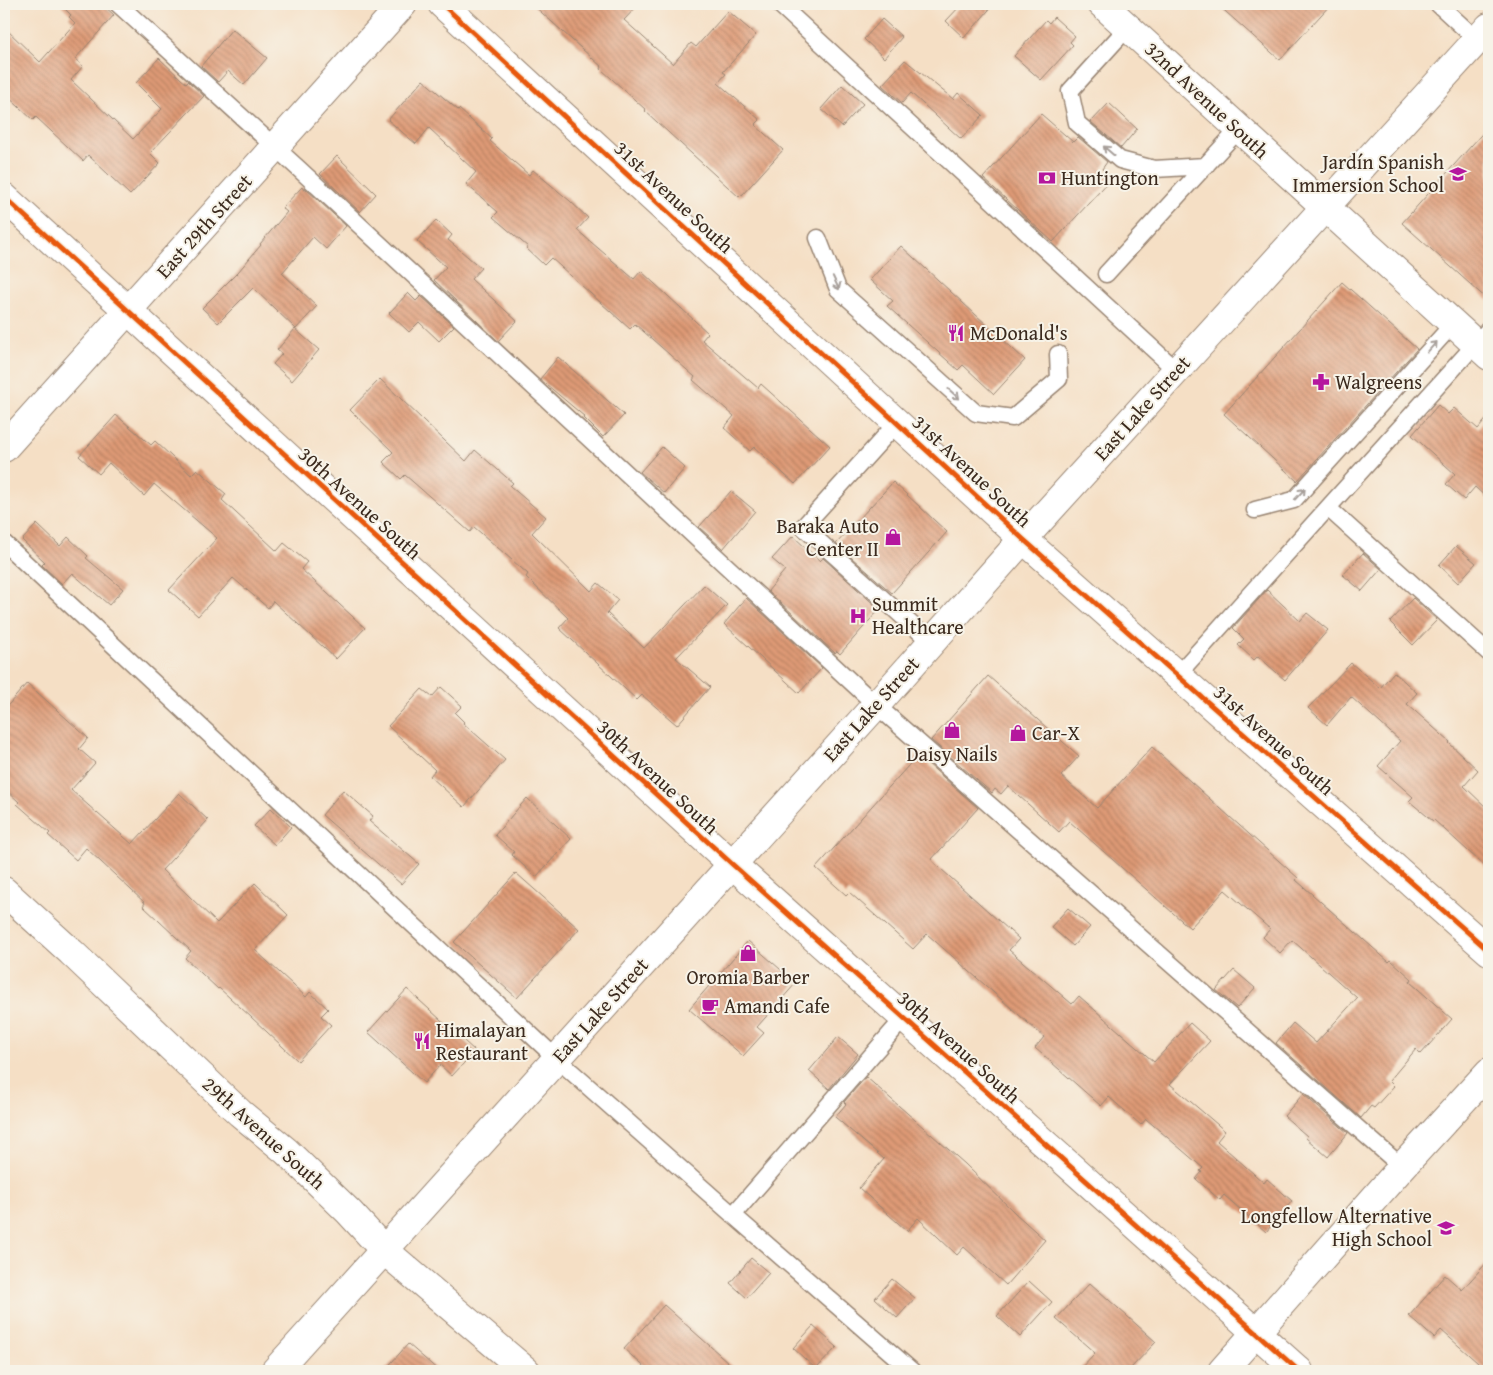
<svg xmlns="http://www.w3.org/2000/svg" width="1493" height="1375" viewBox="0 0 1493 1375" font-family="'Gentium Book Plus',serif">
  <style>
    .building { fill: url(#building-back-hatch) }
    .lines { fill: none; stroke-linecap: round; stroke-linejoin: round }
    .service-casing { stroke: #988472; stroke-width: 19 }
    .minor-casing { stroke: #988472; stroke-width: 30 }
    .tertiary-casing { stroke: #988472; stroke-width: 30 }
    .primary-casing { stroke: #988472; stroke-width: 30 }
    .service { stroke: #fff; stroke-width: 16 }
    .minor { stroke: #fff; stroke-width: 28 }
    .tertiary { stroke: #fff; stroke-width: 28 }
    .primary { stroke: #fff; stroke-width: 28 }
    .cycleway-casing { stroke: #f7f3e8; stroke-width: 8 }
    .cycleway { stroke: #e8590c; stroke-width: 5 }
    .oneway { stroke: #a79f9a }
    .labels { text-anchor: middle; stroke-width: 4; stroke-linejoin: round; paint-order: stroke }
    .street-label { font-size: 20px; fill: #3b2a1e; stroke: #f7f3e8 }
    .poi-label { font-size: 20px; fill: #3b2a1e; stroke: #f7f3e8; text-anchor: start }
  </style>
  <defs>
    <pattern id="building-back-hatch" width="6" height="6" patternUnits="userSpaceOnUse" patternTransform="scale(1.25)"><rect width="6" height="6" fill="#de9a76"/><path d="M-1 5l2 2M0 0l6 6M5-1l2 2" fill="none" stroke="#b57e60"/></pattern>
  </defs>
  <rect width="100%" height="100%" fill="#f7f3e8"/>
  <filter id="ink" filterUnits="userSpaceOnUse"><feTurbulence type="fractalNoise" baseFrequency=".02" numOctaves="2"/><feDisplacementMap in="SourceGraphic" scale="10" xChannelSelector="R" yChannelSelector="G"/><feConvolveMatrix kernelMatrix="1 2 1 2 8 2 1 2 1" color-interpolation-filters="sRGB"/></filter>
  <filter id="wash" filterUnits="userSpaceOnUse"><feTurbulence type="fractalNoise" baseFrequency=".0096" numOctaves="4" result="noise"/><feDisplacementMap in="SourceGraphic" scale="20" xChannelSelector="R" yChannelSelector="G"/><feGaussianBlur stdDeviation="1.12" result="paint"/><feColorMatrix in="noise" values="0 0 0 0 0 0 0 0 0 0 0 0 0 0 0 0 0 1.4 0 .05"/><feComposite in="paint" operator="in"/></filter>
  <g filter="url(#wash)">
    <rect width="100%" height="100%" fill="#f5dfc5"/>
    <g id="blocks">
      <path class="building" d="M60 4H102L114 15 75 59 83 66 71 80 133 139 162 109 136 83 159 58 181 79 186 83 188 81 204 96 150 153 160 163 130 195 88 155 83 161 36 117 33 120 4 93V27L40 62 75 23 69 17 71 15Z
        M532 4H639L624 20 673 64 691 43 696 47 728 11 756 35 723 72 726 74 718 83 760 120 755 125 783 150 742 195H741L739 197 645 111 646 110 601 69 602 67Z
        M962 4H994L969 33H968L964 38 946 21Z
        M1217 4H1331L1280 60Z
        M1054 17 1075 36 1070 42 1073 45 1041 80 1014 56 1046 20 1049 23Z
        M882 19 902 37 884 58 864 39Z
        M232 29 267 58 244 85 228 71 218 82 201 66Z
        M905 60 953 99 958 93 983 115 961 139 911 93 902 103 882 85Z
        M423 80 458 110 459 109 492 139 490 141 529 175 533 170 570 201 588 218 577 230 634 279 641 271 708 333 702 340 758 388 761 384 830 446 795 484 754 447 750 451 724 428 734 416 693 380 695 377 635 324 630 329 551 258 544 265 526 248 528 247 493 217 498 212 466 184 476 172 429 128 416 144 388 120Z
        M842 85 863 104 842 127 821 109Z
        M1109 103 1137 129 1121 148 1091 122Z
        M1041 114 1073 142 1078 137 1107 162 1102 169 1112 178 1053 242 983 178Z
        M1489 126V301L1402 223Z
        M337 156 376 194 360 212 320 174Z
        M302 187 304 190 306 189 346 226 326 249 313 237 282 273 317 306 296 329 253 288 218 323 202 308 238 272 261 245 260 244 287 212 282 208Z
        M436 220 452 235 448 240 481 268 471 279 517 321 498 341 434 280 446 267 417 241Z
        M901 246 1025 360 994 394 963 365 958 370 887 306 893 301 870 280Z
        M1342 282 1417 349 1297 481 1224 414Z
        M408 293 416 301 421 296 454 326 439 341 419 322 409 332 389 313Z
        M295 329 319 350 292 381 273 364 282 354 277 350Z
        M558 357 624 415 603 437 584 418 585 417 540 379Z
        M380 379 466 461 475 450 513 483 510 486 546 517 532 533 591 591 598 583 618 600 607 613 644 648 704 585 727 605 676 658 710 687 677 725 642 695 637 700 559 628 568 618 526 577 528 574 474 527 470 532 405 475 401 479 383 462 393 452 350 410Z
        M1438 405 1448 414 1454 408 1478 429 1489 416V500L1475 487 1464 500 1446 484 1455 474 1412 435Z
        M116 415 151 445 155 441 191 475 197 469 226 494 222 500 277 551 284 543 307 562 301 569 365 628 336 659 273 601 268 608 233 578 198 616 169 590 217 538 154 484 144 496 109 463 99 474 79 456Z
        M662 447 685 468 664 493 640 472Z
        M893 482 947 532 892 593 836 544Z
        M731 491 755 511 723 549 699 527Z
        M37 524 60 546 68 537 88 556 86 558 123 589 109 605 72 573 62 584 42 565 45 562 22 540Z
        M793 536 820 561 823 558 878 608 876 611 877 612 840 654 837 651 835 653 768 591 785 570 772 559Z
        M1456 546 1476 563 1458 583 1439 565Z
        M1363 553 1381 569 1362 591 1343 575Z
        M1267 590 1300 621 1307 613 1328 630 1285 680 1258 656 1254 660 1238 645 1244 639 1233 628Z
        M746 598 822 668 799 693 724 624Z
        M1413 598 1437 620 1413 645 1390 622Z
        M1351 663 1380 688 1394 672 1417 693 1407 704 1450 742 1449 743 1478 770 1464 786 1489 810V870L1434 820 1433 821 1409 801 1413 797 1378 766 1400 741 1351 697 1327 725 1308 708Z
        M988 676 1079 756 1061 776 1097 808 1152 747 1298 878 1296 880 1389 962 1391 960 1412 979 1410 982 1452 1019 1421 1054 1416 1049 1389 1081 1394 1086 1374 1108 1371 1106 1361 1118 1276 1043 1293 1023 1316 1043 1357 998 1292 940 1280 953 1263 937 1270 929 1225 890 1190 928 1069 821 1059 832 1008 786 1001 794 995 789 992 793 931 740Z
        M27 683 88 738 79 749 95 763 71 790 132 844 179 793 208 820 162 870 217 923 255 883 288 915 255 950 306 997 310 992 328 1009 321 1016 331 1025 298 1061 251 1017 219 988 218 989 185 958 191 951 143 906 145 903 86 848 76 860 48 835 50 833 17 804 19 802 4 788V710Z
        M441 687 462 706 455 713 464 722 463 723 505 760 464 807 430 776 435 770 388 726 422 689 432 697Z
        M918 755 978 808 931 860 1019 939 1009 950 1072 1004 1079 996 1154 1062 1190 1023 1210 1041 1170 1084 1225 1131 1217 1141 1264 1183 1267 1179 1292 1201 1266 1232 1224 1195 1220 1200 1196 1179 1202 1172 1200 1171 1203 1168 1146 1119 1141 1125 1109 1097 1101 1106 1035 1048 1044 1037 927 934 913 949 849 892 846 895 816 868Z
        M343 790 373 816 369 821 419 864 401 884 322 815Z
        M527 798 571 839 536 877 512 855 514 852 495 835Z
        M271 808 291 827 275 845 254 826Z
        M516 873 579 929 517 998 454 942Z
        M1068 908 1090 927 1073 946 1051 927Z
        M748 941 796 983 757 1027 764 1033 743 1056 689 1009Z
        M1234 970 1255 988 1237 1008 1216 990Z
        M407 989 475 1051 452 1076 440 1065 424 1083 368 1032Z
        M838 1037 858 1054 829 1089 809 1071Z
        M866 1077 965 1164 1015 1213 1045 1240 1006 1285 964 1247 957 1255 918 1218 907 1231 859 1188 884 1159 835 1117 846 1104 844 1102Z
        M1303 1094 1348 1133 1328 1157 1306 1138 1307 1136 1284 1116Z
        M751 1258 769 1273 747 1298 730 1283Z
        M1489 1260V1371H1487L1441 1330 1434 1338 1409 1316 1445 1275 1462 1290Z
        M892 1279 915 1298 897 1318 875 1298Z
        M1029 1281 1052 1302 1020 1337 997 1316Z
        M1090 1283 1156 1342 1128 1371H1078L1095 1353 1056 1319Z
        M664 1305 738 1371H649L624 1349Z
        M813 1326 837 1347 816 1369 793 1348Z
        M408 1344 439 1371H384Z"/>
    </g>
  </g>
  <g filter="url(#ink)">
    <use href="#blocks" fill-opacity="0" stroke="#988472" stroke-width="1"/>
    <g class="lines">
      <g class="service-casing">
        <path id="service" d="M118 4 299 169 876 705 1402 1167
          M779 4 1177 371
          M1438 4 1477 40
          M1128 27 1070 91 1077 123 1120 160 1154 169 1206 166
          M818 238 838 289 976 413 1013 418 1059 379 1058 354
          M1106 274 1239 129
          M897 423 803 527 931 642
          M1328 508 1489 653
          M1255 510 1294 500 1453 324
          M4 543 557 1059 733 1215 912 1371
          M1178 674 1489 329
          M733 1215 904 1018"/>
      </g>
      <g class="minor-casing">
        <path id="minor" d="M1102 4 1489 356
          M4 197 732 864 1299 1371
          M4 448 403 4
          M4 891 71 952 240 1113 286 1151 349 1212 385 1251 526 1371
          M1222 1371 1402 1167 1489 1072"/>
      </g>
      <g class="tertiary-casing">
        <path id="tertiary" d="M442 4 1023 539 1489 951"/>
      </g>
      <g class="primary-casing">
        <path id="primary" d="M275 1371 876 705 1023 539 1489 27"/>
      </g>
      <use href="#service" class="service"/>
      <use href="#minor" class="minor"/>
      <use href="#tertiary" class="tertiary"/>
      <use href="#primary" class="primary"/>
      <g class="cycleway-casing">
        <path id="cycleway" d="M442 4 1023 539 1489 951
          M4 197 732 864 1299 1371"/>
      </g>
      <use href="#cycleway" class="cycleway"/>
    </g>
    <defs><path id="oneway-shaft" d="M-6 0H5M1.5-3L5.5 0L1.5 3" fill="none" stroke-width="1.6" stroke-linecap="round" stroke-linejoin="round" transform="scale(1.25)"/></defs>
    <g class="oneway">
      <use href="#oneway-shaft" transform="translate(1109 151) rotate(-139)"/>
      <use href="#oneway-shaft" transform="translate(836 283) rotate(65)"/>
      <use href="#oneway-shaft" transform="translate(1432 347) rotate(-48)"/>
      <use href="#oneway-shaft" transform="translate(954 394) rotate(42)"/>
      <use href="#oneway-shaft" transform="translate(1300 494) rotate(-47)"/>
    </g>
  </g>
  <defs>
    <g id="school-bare" transform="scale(1.35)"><path d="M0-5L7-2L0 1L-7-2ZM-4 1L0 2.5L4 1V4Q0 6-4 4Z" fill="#b5179e" stroke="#f7f3e8" stroke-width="2.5" paint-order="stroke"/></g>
    <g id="bank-bare" transform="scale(1.35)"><path d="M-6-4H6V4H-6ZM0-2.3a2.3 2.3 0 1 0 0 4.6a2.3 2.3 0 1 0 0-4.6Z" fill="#b5179e" stroke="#f7f3e8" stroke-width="2.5" paint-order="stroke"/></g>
    <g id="restaurant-bare" transform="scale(1.35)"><path d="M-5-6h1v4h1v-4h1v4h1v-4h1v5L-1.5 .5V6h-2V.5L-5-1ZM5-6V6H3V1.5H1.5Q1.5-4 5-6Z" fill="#b5179e" stroke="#f7f3e8" stroke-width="2.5" paint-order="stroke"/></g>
    <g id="pharmacy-bare" transform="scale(1.35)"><path d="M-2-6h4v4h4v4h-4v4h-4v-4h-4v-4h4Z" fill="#b5179e" stroke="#f7f3e8" stroke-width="2.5" paint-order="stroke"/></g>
    <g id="shop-bare" transform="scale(1.35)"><path d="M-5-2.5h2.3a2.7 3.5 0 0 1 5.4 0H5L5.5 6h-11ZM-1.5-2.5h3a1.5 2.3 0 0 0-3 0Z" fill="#b5179e" stroke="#f7f3e8" stroke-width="2.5" paint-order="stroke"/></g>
    <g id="hospital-bare" transform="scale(1.35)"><path d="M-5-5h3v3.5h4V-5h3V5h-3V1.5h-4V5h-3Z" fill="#b5179e" stroke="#f7f3e8" stroke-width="2.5" paint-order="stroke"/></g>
    <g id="cafe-bare" transform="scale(1.35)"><path d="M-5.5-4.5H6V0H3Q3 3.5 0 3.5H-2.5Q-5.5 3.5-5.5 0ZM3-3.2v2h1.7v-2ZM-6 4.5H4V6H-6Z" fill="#b5179e" stroke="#f7f3e8" stroke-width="2.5" paint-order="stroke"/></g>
  </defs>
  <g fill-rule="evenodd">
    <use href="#school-bare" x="1458" y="174"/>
    <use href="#bank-bare" x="1047" y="178"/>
    <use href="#restaurant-bare" x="956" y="333"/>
    <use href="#pharmacy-bare" x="1321" y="382"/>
    <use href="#shop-bare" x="893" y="537"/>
    <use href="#hospital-bare" x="858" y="616"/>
    <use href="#shop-bare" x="952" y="730"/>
    <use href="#shop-bare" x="1018" y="733"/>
    <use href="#shop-bare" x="748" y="953"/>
    <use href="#cafe-bare" x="710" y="1006"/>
    <use href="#restaurant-bare" x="422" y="1041"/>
    <use href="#school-bare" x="1446" y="1228"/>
  </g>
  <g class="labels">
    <g class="street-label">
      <text transform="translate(1207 100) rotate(43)" y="7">32nd Avenue South</text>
      <text transform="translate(674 197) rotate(43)" y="7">31st Avenue South</text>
      <text transform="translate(204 226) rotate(-48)" y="7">East 29th Street</text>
      <text transform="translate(1142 408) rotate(-48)" y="7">East Lake Street</text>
      <text transform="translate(972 471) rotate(43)" y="7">31st Avenue South</text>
      <text transform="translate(360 503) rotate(42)" y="7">30th Avenue South</text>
      <text transform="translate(871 709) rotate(-48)" y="7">East Lake Street</text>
      <text transform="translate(1274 740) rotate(42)" y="7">31st Avenue South</text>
      <text transform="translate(658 777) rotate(43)" y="7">30th Avenue South</text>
      <text transform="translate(600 1010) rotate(-48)" y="7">East Lake Street</text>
      <text transform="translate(959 1047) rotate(42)" y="7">30th Avenue South</text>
      <text transform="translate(264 1133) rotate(42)" y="7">29th Avenue South</text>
    </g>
    <g class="poi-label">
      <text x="1444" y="169" text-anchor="end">Jardín Spanish<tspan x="1444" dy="23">Immersion School</tspan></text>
      <text x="1061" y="185">Huntington</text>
      <text x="970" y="340">McDonald's</text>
      <text x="1335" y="389">Walgreens</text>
      <text x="879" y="533" text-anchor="end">Baraka Auto<tspan x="879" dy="23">Center II</tspan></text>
      <text x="872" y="611">Summit<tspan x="872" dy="23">Healthcare</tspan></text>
      <text x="1032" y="740">Car-X</text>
      <text x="952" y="761" text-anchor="middle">Daisy Nails</text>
      <text x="748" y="984" text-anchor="middle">Oromia Barber</text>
      <text x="724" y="1013">Amandi Cafe</text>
      <text x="436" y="1037">Himalayan<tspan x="436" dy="23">Restaurant</tspan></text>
      <text x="1432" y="1223" text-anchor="end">Longfellow Alternative<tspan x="1432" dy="23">High School</tspan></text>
    </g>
  </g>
  <rect width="1493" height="1375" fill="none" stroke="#f7f3e8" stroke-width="20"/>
</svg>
